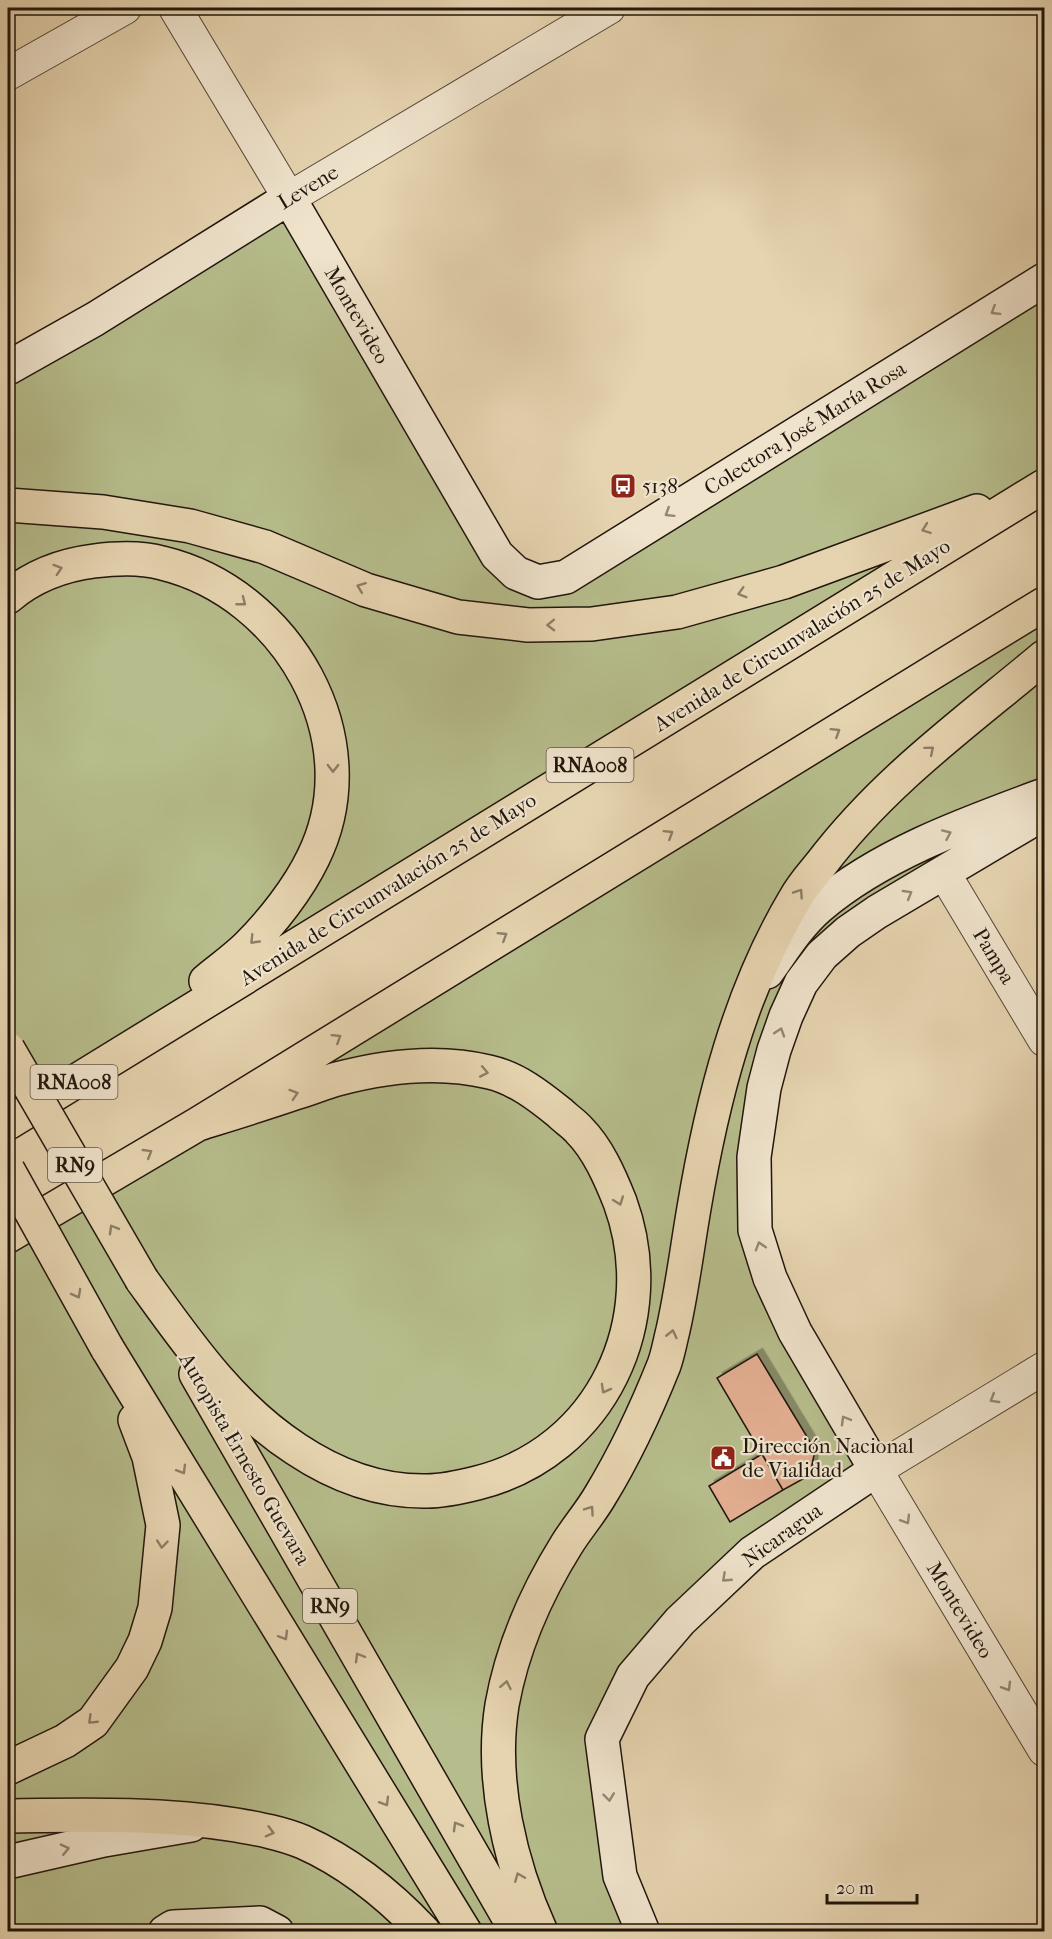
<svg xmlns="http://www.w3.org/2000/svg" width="1052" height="1939" viewBox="0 0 1052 1939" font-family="'IM FELL French Canon',serif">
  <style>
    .green { fill: #b6bc8b; stroke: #6c694c; stroke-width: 1.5 }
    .building { fill: #e2ad90; stroke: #21160d; stroke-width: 1.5; filter: url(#shadow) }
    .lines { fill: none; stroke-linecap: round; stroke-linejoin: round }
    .street-casing { stroke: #524636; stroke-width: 34 }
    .secondary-casing { stroke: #21160d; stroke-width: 36 }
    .highway-casing { stroke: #21160d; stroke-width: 36 }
    .street { stroke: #efe3cc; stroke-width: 32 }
    .secondary { stroke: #efe3cc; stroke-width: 33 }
    .highway { stroke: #e6d4b0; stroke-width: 33 }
    .highway-bridge-casing { stroke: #21160d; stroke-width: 36; stroke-linecap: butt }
    .highway-bridge { stroke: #e6d4b0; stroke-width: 33 }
    .oneway { stroke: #928776 }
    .oneway2 { stroke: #8d7e67 }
    .labels { text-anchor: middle; stroke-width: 4.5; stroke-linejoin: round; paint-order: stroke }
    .shield { fill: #efe3cc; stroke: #5f5446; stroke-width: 1.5 }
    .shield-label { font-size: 20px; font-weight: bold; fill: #21160d }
    .street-label { font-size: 21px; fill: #21160d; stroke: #efe3cc }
    .poi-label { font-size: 21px; fill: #21160d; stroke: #efe3cc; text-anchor: start }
  </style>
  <defs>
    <filter id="shadow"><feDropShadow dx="5.5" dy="-5.5" stdDeviation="0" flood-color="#0004"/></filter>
  </defs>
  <rect width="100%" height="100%" fill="#e6d4b0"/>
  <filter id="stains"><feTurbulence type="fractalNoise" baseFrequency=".00333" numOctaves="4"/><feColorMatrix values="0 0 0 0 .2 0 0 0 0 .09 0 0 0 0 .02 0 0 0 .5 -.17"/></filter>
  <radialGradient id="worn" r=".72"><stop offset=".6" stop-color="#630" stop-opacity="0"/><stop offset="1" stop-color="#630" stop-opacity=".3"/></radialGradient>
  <path class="green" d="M289 198 497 555 538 582 1044 280V486L8 1123V368Z
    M1044 604V813L877 912 786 1016 755 1230 876 1470 752 1553 602 1739 643 1931H8V1236Z"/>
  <path class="building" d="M757 1354 815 1450 810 1475 783 1490 717 1378Z
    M762 1454 783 1490 730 1522 709 1486Z"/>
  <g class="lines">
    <g class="street-casing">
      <path id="street" d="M175 8 289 198 609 8
        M8 74 125 8
        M944 873 1044 1040
        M1044 1368 876 1470 1044 1750"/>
    </g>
    <g class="secondary-casing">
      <path id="secondary" d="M8 368 95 319 289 198 497 555 516 573 538 582 566 577 1044 280
        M767 972C783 950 798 925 819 907 881 854 968 823 1044 795
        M8 1862 104 1840 191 1825
        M165 1932 173 1927 260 1923 277 1932
        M643 1932 620 1876 602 1739 633 1676 680 1621 752 1553 876 1470 795 1332 770 1278 755 1230 754 1157 764 1088 774 1050 786 1016 801 983 822 955 848 932 877 912 1044 813"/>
    </g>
    <g class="highway-casing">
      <path id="highway" d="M8 505 103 512 190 526 265 547 366 590 458 617 528 625 592 624 677 612 784 582 977 511
        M8 597C33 576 62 565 94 561 117 558 141 557 162 563 287 593 372 739 313 858 298 889 272 922 248 946 235 959 220 969 206 981
        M8 1123 1044 486
        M8 1236 198 1124 1044 604
        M142 1280C186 1341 231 1407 296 1449 335 1475 379 1492 427 1491 444 1491 461 1487 477 1483 602 1452 663 1320 620 1202 610 1177 598 1149 579 1130 574 1124 566 1119 560 1113 539 1096 516 1078 489 1072 440 1060 386 1066 337 1079 323 1083 309 1089 295 1093 263 1104 230 1114 198 1124
        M107 1348 465 1932
        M196 1374 517 1932
        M8 1768 65 1741 93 1722 132 1668 145 1641 155 1608 163 1525 149 1457 135 1420
        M8 1816C84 1815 161 1813 236 1825 259 1829 281 1833 303 1842 348 1862 390 1896 424 1932
        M541 1932C510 1864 490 1780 502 1705 512 1649 537 1592 567 1544 577 1528 590 1513 600 1496 625 1455 646 1410 664 1365 668 1354 670 1342 673 1330 682 1290 687 1249 694 1208 712 1101 739 993 795 899 802 886 812 875 821 864 884 781 965 723 1044 657"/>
    </g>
    <use href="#street" class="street"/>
    <use href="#secondary" class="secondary"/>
    <use href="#highway" class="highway"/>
    <g class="highway-bridge-casing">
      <path id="highway-bridge" d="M8 1049 142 1280
        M8 1170 107 1348"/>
    </g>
    <use href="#highway-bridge" class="highway-bridge"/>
  </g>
  <defs><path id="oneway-chevron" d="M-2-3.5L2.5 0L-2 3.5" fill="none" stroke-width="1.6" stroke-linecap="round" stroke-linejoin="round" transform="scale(1.5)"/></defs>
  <g class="oneway">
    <use href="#oneway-chevron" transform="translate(995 311) rotate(148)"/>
    <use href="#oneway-chevron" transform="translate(669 513) rotate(148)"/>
    <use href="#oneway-chevron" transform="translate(947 834) rotate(-24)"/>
    <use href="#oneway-chevron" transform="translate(908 894) rotate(-30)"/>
    <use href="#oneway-chevron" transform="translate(780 1032) rotate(-72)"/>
    <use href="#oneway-chevron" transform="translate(760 1246) rotate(-107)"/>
    <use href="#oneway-chevron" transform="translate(994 1399) rotate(149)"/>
    <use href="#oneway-chevron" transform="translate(845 1420) rotate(-120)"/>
    <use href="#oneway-chevron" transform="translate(906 1520) rotate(59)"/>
    <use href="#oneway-chevron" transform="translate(726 1578) rotate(137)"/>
    <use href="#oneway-chevron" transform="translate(1007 1687) rotate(59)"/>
    <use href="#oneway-chevron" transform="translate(609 1797) rotate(83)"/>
    <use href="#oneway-chevron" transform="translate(65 1849) rotate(-13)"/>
  </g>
  <g class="oneway2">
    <use href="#oneway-chevron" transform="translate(926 529) rotate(160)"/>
    <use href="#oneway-chevron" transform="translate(58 569) rotate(-18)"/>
    <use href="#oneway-chevron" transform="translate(361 587) rotate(-159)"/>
    <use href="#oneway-chevron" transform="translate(742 593) rotate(164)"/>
    <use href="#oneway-chevron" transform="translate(242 602) rotate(38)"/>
    <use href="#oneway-chevron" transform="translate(551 625) rotate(179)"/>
    <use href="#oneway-chevron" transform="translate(836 732) rotate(-32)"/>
    <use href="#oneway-chevron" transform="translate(930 750) rotate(-40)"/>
    <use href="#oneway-chevron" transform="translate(333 768) rotate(90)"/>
    <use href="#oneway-chevron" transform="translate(669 834) rotate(-32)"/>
    <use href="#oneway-chevron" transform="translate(799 893) rotate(-56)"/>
    <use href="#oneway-chevron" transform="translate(503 936) rotate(-32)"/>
    <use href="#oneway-chevron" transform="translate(254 940) rotate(134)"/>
    <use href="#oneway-chevron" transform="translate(337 1038) rotate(-32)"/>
    <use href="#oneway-chevron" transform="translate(484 1072) rotate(11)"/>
    <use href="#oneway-chevron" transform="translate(294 1094) rotate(-18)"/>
    <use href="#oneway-chevron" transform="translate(148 1153) rotate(-31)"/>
    <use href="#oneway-chevron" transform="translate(619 1201) rotate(70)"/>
    <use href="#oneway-chevron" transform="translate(113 1229) rotate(-120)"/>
    <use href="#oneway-chevron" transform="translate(77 1294) rotate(61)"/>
    <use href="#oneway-chevron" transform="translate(672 1334) rotate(-77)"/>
    <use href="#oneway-chevron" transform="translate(605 1389) rotate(119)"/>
    <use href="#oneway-chevron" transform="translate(182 1470) rotate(59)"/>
    <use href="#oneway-chevron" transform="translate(590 1510) rotate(-55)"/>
    <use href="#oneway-chevron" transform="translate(162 1544) rotate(96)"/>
    <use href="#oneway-chevron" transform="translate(284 1636) rotate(59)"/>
    <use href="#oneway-chevron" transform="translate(359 1657) rotate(-120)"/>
    <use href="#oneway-chevron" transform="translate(506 1685) rotate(-79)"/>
    <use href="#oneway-chevron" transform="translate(92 1720) rotate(136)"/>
    <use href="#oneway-chevron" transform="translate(385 1802) rotate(59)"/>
    <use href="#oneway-chevron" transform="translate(457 1826) rotate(-120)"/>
    <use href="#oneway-chevron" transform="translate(270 1832) rotate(15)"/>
    <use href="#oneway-chevron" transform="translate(519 1877) rotate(-112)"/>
  </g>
  <defs>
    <g id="bus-square" transform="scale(1.35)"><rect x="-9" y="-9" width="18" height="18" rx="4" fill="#8f2418" stroke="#efe3cc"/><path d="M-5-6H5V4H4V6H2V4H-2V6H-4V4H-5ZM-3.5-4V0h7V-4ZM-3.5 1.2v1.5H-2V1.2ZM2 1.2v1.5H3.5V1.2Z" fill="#fff"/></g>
    <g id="civic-square" transform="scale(1.35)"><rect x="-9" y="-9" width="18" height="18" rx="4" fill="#8f2418" stroke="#efe3cc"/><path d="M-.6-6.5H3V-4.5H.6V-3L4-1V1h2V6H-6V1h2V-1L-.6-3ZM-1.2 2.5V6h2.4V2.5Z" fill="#fff"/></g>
  </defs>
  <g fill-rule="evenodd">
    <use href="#bus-square" x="623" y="486"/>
    <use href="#civic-square" x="723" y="1458"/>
  </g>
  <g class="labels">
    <g class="shield">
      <rect x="546.5" y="748" width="87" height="34" rx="4.5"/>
      <rect x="30.5" y="1065" width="87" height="34" rx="4.5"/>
      <rect x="48" y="1148" width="54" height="34" rx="4.5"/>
      <rect x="303" y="1589" width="54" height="34" rx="4.5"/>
    </g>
    <g class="shield-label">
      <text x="590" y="772">RNA008</text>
      <text x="74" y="1089">RNA008</text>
      <text x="75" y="1172">RN9</text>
      <text x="330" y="1613">RN9</text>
    </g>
    <g class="street-label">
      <text transform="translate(308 187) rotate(-31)" y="7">Levene</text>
      <text transform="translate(357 315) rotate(60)" y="7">Montevideo</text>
      <text transform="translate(805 428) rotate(-32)" y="7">Colectora José María Rosa</text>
      <text transform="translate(802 635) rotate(-32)" y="7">Avenida de Circunvalación 25 de Mayo</text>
      <text transform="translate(388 889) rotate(-32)" y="7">Avenida de Circunvalación 25 de Mayo</text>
      <text transform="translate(994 956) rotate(59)" y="7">Pampa</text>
      <text transform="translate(245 1459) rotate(60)" y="7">Autopista Ernesto Guevara</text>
      <text transform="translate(782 1535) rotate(-36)" y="7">Nicaragua</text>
      <text transform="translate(960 1610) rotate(59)" y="7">Montevideo</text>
    </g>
    <g class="poi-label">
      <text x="642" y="493">5138</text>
      <text x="742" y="1453">Dirección Nacional<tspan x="742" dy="24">de Vialidad</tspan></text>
    </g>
  </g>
  <rect width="1052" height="1939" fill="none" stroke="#e6d4b0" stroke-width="30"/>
  <rect x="9" y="9" width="1034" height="1921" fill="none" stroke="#21160d" stroke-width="3"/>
  <rect x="15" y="15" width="1022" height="1909" fill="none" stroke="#21160d" stroke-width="1.5"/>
  <path d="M827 1894v9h90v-9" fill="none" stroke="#21160d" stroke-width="3"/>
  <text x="836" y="1894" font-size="18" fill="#21160d" stroke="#efe3cc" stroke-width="4.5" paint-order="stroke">20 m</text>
  <rect width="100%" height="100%" filter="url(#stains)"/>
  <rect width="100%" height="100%" fill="url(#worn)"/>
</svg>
